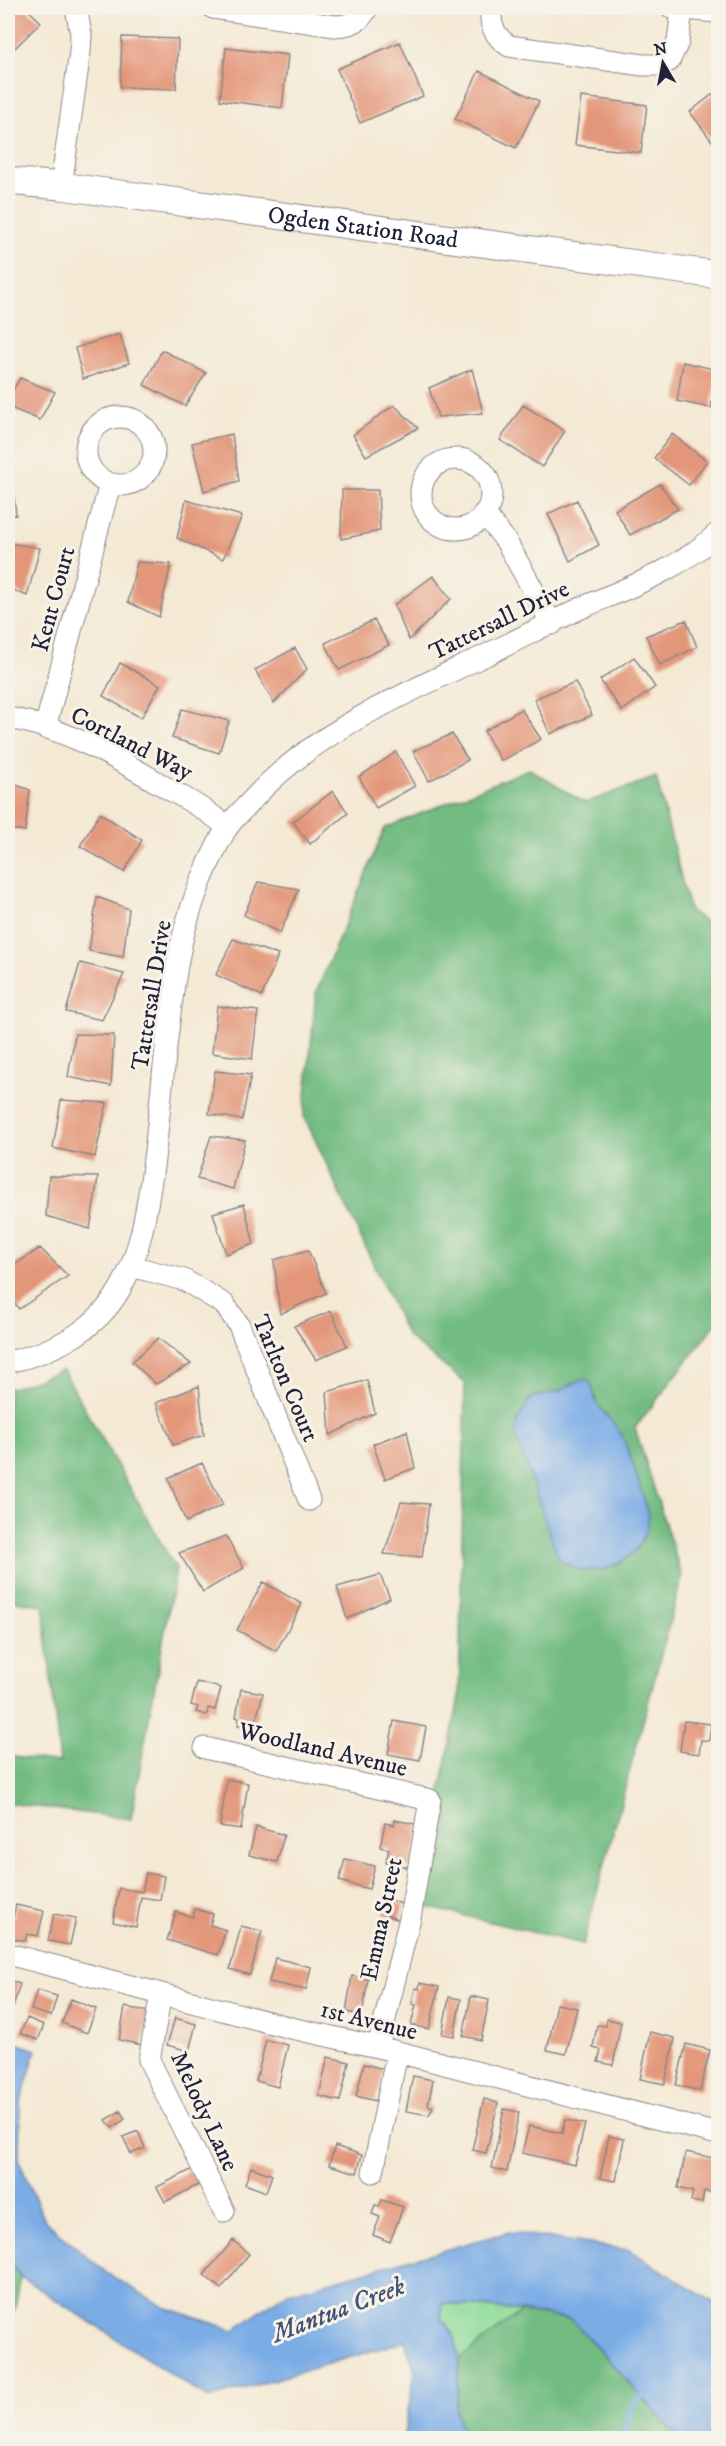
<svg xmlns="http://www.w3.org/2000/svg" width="726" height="2446" viewBox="0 0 726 2446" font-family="'IM FELL DW Pica',serif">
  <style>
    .green { fill: #8ddc9a; stroke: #587f6a; stroke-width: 1.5 }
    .forest { fill: #72bc82; stroke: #4a6f5e; stroke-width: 1.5 }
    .water { fill: #7aace6; stroke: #4e6790; stroke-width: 1.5 }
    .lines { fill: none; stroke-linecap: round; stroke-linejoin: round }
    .stream { stroke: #7aace6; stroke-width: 6 }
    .building { fill: #e39679 }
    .minor-casing { stroke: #8b8688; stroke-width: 23 }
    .tertiary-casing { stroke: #8b8688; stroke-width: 29 }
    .minor { stroke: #fff; stroke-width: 21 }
    .tertiary { stroke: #fff; stroke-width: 27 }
    .labels { text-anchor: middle; stroke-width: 6; stroke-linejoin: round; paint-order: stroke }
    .street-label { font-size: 24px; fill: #22223b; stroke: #f7f3e8 }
    .water-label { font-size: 26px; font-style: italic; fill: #415277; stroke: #f7f3e8 }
  </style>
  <rect width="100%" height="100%" fill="#f7f3e8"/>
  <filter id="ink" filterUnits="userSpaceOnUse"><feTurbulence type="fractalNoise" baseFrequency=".0167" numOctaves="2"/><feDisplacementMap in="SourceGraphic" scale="12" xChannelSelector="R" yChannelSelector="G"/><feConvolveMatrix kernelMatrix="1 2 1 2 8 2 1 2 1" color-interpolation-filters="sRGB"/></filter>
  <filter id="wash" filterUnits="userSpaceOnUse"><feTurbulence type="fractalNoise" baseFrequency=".008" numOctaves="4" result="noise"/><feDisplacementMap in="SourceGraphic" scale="24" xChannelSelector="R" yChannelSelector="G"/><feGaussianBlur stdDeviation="1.35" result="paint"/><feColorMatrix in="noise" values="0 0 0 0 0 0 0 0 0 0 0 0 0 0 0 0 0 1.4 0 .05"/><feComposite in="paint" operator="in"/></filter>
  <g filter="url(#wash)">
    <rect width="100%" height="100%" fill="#f4e9d4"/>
    <path class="green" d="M442 2303 522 2311 460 2359 453 2333 441 2318Z"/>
    <path class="forest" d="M529 769 585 803 656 777 689 909 718 932V1321L635 1428 682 1577 583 1944 418 1905 459 1697 465 1383 407 1336 304 1116 316 993 385 828Z
      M63 1370 176 1569 131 1819 8 1803V1756L60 1763 43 1605 8 1600V1388L16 1387Z
      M8 2259 21 2277 8 2344Z
      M522 2311 572 2320 679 2438H465L456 2413 460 2359Z"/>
    <path class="water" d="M580 1380H588C594 1387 593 1397 598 1405 605 1415 615 1424 621 1434 628 1447 632 1463 637 1477 640 1490 647 1504 648 1517 649 1543 627 1563 604 1569 586 1573 570 1570 558 1557L516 1436 517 1422 531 1398 559 1391Z
      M8 2040 36 2050 20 2105 19 2161 45 2221 108 2274 164 2307 234 2330 285 2294 509 2232 629 2250 718 2305V2438H679L572 2320 522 2311 443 2303 441 2318 453 2333 460 2359 456 2413 465 2438H407L404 2435 415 2372 405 2341 209 2399 21 2277 8 2259Z"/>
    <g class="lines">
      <path class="stream" d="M623 2438 631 2409 645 2391"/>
    </g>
    <g id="blocks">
      <path class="building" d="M8 8H26L41 22 8 55Z
        M122 37 178 39 176 89 120 87Z
        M400 42 423 96 360 123 337 69Z
        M226 48 288 55 282 108 220 100Z
        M479 71 539 101 516 148 455 119Z
        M718 90V149L690 112Z
        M581 97 647 105 641 153 575 145Z
        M120 334 129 363 83 379 75 348Z
        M162 350 206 373 185 406 144 385Z
        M683 362 718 370 711 408 677 401Z
        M472 369 483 413 438 417 429 388Z
        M20 378 55 392 40 420 8 407V398Z
        M394 405 418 428 366 456 353 435Z
        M523 405 565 431 542 467 500 440Z
        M232 434 239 481 204 491 192 443Z
        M672 434 707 461 689 485 654 458Z
        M11 467 16 515 8 516V468Z
        M660 484 678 509 630 535 615 510Z
        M342 490H378L380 531 341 539Z
        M186 500 242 516 223 559 177 538Z
        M577 500 599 545 570 561 548 514Z
        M8 543 40 548 27 596 8 588Z
        M137 562 171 564 159 617 128 602Z
        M433 576 451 599 409 640 394 605Z
        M374 620 389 645 339 670 325 643Z
        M686 620 697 647 660 665 646 636Z
        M295 648 307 669 274 703 255 670Z
        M634 657 655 687 622 711 600 680Z
        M120 663 160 685 141 718 103 696Z
        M575 682 592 715 550 734 534 699Z
        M182 709 229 721 219 753 172 738Z
        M521 709 541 739 501 761 484 731Z
        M452 734 468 760 429 781 413 751Z
        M396 752 415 786 376 808 359 777Z
        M8 782 30 790 25 831 8 829Z
        M333 791 348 813 310 844 293 822Z
        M100 813 142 840 124 872 80 846Z
        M258 882 299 889 280 933 244 915Z
        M97 897 129 909 123 957 89 951Z
        M233 939 278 955 262 996 216 975Z
        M80 963 124 974 102 1020 66 1012Z
        M217 1006 258 1011 252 1059 212 1053Z
        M75 1034 114 1035 111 1086 68 1077Z
        M215 1071 251 1075 242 1120 209 1114Z
        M61 1100 107 1103 95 1157 53 1148Z
        M211 1136 245 1140 233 1189 197 1179Z
        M49 1176 98 1177 90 1229 46 1216Z
        M244 1204 254 1244 226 1254 213 1213Z
        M40 1248 68 1276 19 1309 8 1294V1269Z
        M308 1250 326 1293 280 1314 274 1260Z
        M331 1311 347 1346 316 1360 294 1326Z
        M158 1338 191 1364 156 1384 132 1362Z
        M367 1380 375 1413 330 1435 327 1392Z
        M199 1386 204 1435 173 1445 156 1403Z
        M407 1431 415 1468 385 1479 373 1444Z
        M202 1463 223 1505 186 1522 168 1478Z
        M401 1502 429 1504 422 1557 384 1554Z
        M226 1536 244 1568 203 1592 179 1553Z
        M380 1575 390 1598 347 1619 337 1587Z
        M263 1582 302 1604 276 1651 237 1630Z
        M197 1682 221 1688 215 1710 208 1708 207 1715 196 1712 198 1707 191 1705Z
        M241 1689 263 1693 254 1728 238 1725 239 1718 236 1717Z
        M394 1721 426 1727 420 1760 388 1754Z
        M684 1721 711 1724 709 1741 701 1740 699 1754 680 1751Z
        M227 1779 248 1783 241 1829 220 1826Z
        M395 1820 420 1825 411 1868 386 1862 389 1849 380 1847 385 1823 394 1825Z
        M256 1827 284 1835 277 1862 249 1855Z
        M345 1859 375 1866 369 1889 339 1881Z
        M146 1873 164 1876 160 1900 141 1897 136 1927 113 1922 119 1888 142 1892Z
        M389 1899 404 1905 399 1920 383 1914Z
        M16 1905 44 1911 38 1936 27 1934 25 1941 8 1938Z
        M195 1909 213 1914 210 1925 226 1930 218 1955 167 1940 176 1912 193 1917Z
        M54 1914 76 1918 70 1945 48 1941Z
        M241 1926 262 1931 250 1975 230 1969Z
        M275 1958 311 1967 306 1990 269 1982Z
        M352 1976 368 1979 362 2015 346 2012Z
        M8 1980 20 1984 10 2017 8 2016Z
        M420 1983 439 1987 429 2029 411 2025 416 2005 412 2004 415 1988 419 1989Z
        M37 1990 57 1996 51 2016 31 2010Z
        M471 1996 489 2000 481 2040 463 2036Z
        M449 1997 461 1999 454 2036 442 2034Z
        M71 1999 96 2009 87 2033 62 2023Z
        M557 2004 577 2008 566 2054 547 2050Z
        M125 2007 149 2012 142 2045 119 2040Z
        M27 2018 44 2025 38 2040 20 2033Z
        M175 2018 196 2024 189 2051 167 2045Z
        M607 2019 621 2022 613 2065 598 2062 601 2050 593 2048 597 2025 606 2026Z
        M650 2032 675 2038 665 2084 640 2079Z
        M266 2040 288 2045 278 2087 256 2081Z
        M686 2044 710 2050 700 2091 676 2085Z
        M328 2057 349 2062 340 2101 319 2096Z
        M364 2064 384 2069 376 2101 356 2096Z
        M413 2076 433 2080 428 2105 433 2107 429 2115 406 2111Z
        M484 2099 498 2103 486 2153 472 2150Z
        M504 2109 519 2112 507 2172 492 2168Z
        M120 2111 125 2119 112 2128 106 2120Z
        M565 2120 585 2124 575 2165 522 2153 529 2126 562 2133Z
        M138 2131 145 2148 131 2154 123 2137Z
        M609 2136 624 2139 616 2181 600 2178Z
        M335 2146 362 2155 357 2173 329 2165Z
        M686 2152 718 2159 717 2194 704 2191 702 2203 691 2201 693 2192 678 2188Z
        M251 2167 272 2175 266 2192 245 2184Z
        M195 2168 202 2183 165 2202 157 2187Z
        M382 2200 403 2207 390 2242 373 2235 380 2217 372 2214 375 2205 379 2206Z
        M233 2240 249 2254 221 2289 204 2275Z"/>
    </g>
  </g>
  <g filter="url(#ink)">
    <use href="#blocks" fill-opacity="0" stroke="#8b8688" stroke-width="1.5"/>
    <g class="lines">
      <g class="minor-casing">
        <path id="minor" d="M213 8 335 26C350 25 361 22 367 8
          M492 8C488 24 495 37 509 46L643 65H658L669 61 678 42 682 9
          M672 8 718 12
          M61 186 80 52 81 34 76 8
          M86 451a34 34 0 1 1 68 0a34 34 0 1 1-68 0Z
          M421 494a35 35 0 1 1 70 0a35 35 0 1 1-70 0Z
          M484 513 506 541 552 624
          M8 718C63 727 117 758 165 787 187 799 208 811 228 827
          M45 728 110 484
          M131 1266 184 1280 224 1304 239 1325 309 1500
          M8 1362C52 1353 97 1330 120 1289 140 1254 146 1214 152 1174 162 1103 165 1031 178 960 186 915 203 871 225 831 232 819 244 809 253 799 316 730 403 695 486 655 520 639 554 620 588 605 635 585 681 568 718 533
          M205 1748 430 1800 410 1918 378 2047
          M8 1954 291 2028 378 2047 718 2134
          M161 1994 149 2060 224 2211
          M373 2172 397 2053"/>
      </g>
      <g class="tertiary-casing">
        <g id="tertiary">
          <path id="s1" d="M8 181 61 186 718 275"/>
        </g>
      </g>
      <use href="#minor" class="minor"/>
      <use href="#tertiary" class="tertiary"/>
    </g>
  </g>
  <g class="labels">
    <g class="street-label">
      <text dy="8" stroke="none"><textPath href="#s1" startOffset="358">Ogden Station Road</textPath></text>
      <text transform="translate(53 599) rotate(-75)" y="8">Kent Court</text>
      <text transform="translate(499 620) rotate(-26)" y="8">Tattersall Drive</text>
      <text transform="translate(132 743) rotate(27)" y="8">Cortland Way</text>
      <text transform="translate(151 995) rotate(-81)" y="8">Tattersall Drive</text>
      <text transform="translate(286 1378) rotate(67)" y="8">Tarlton Court</text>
      <text transform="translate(323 1749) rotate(13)" y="8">Woodland Avenue</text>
      <text transform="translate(381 1919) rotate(-78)" y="8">Emma Street</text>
      <text transform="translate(369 2020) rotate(14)" y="8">1st Avenue</text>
      <text transform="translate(205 2111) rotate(65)" y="8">Melody Lane</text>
    </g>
    <g class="water-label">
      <text transform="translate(338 2309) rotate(-21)" y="9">Mantua Creek</text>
    </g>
  </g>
  <rect width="726" height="2446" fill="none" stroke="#f7f3e8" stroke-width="30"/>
  <g transform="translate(663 63) rotate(350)" stroke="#f7f3e8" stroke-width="4.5" paint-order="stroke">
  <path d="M0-4.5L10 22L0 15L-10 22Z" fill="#22223b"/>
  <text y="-9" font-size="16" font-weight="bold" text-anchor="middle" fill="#22223b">N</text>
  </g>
</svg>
